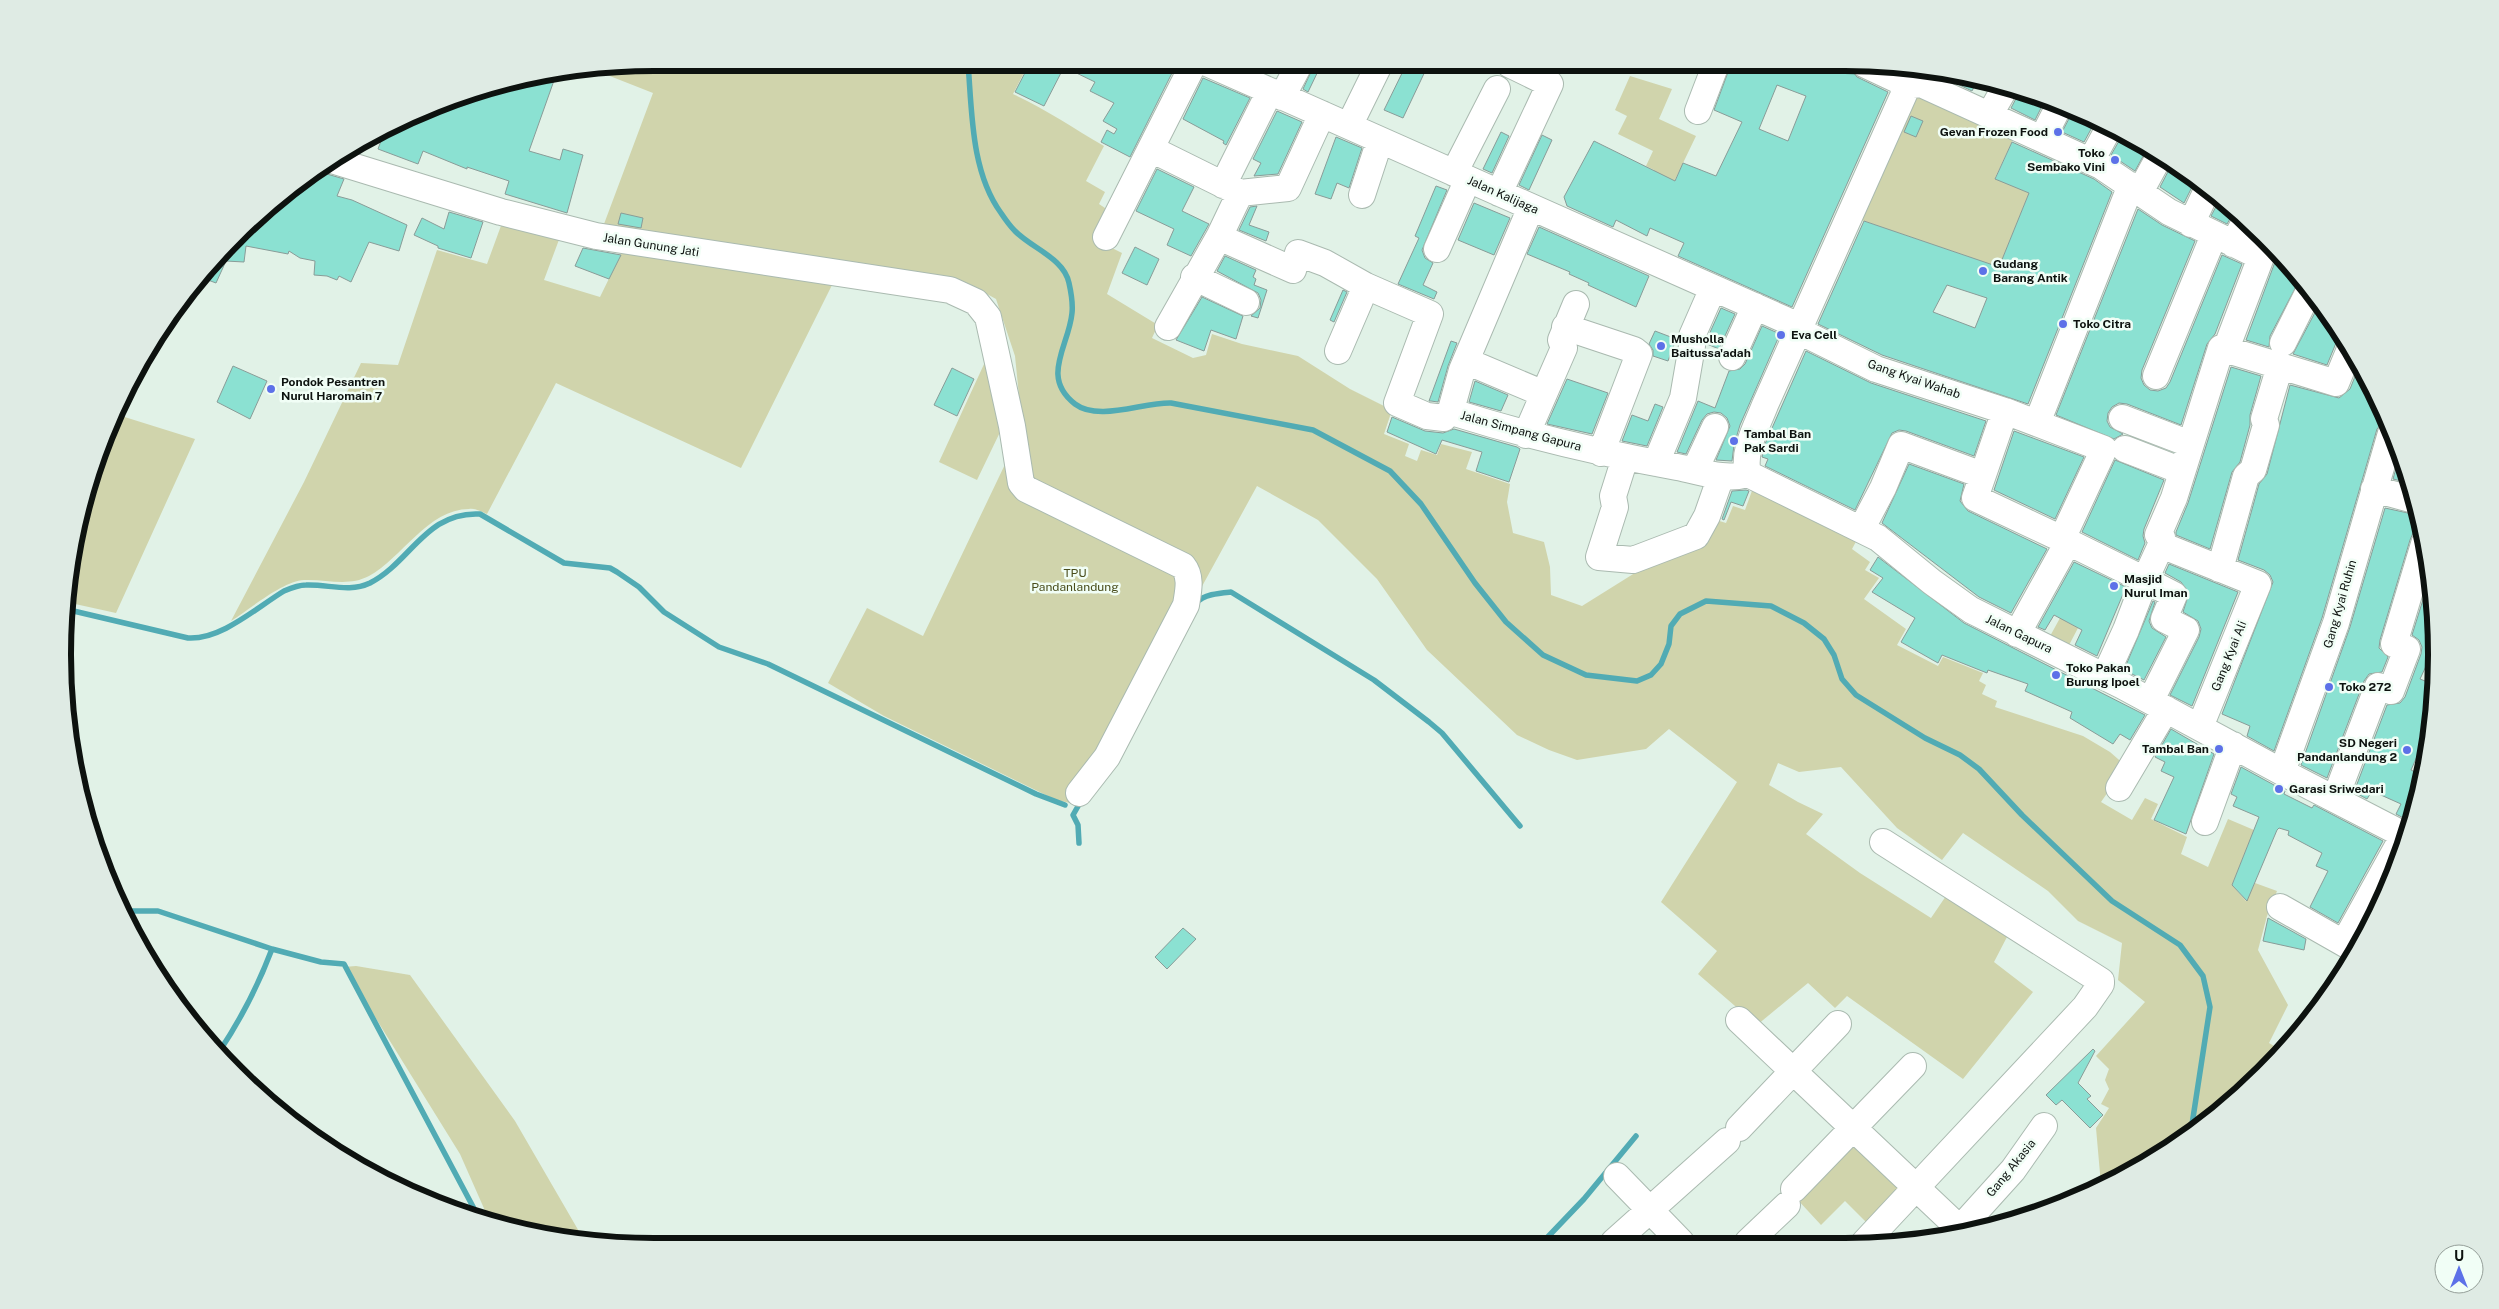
<svg xmlns="http://www.w3.org/2000/svg" width="2499" height="1309" viewBox="0 0 2499 1309" font-family="'Public Sans',sans-serif">
  <style>
    .green { fill: #d0d4ac }
    .lines { fill: none; stroke-linecap: round; stroke-linejoin: round }
    .stream { stroke: #51abb4; stroke-width: 5.5 }
    .building { fill: #8be1d2; stroke: #899c98; fill-rule: evenodd }
    .minor-casing { stroke: #aabab0; stroke-width: 28 }
    .minor { stroke: #fff; stroke-width: 26 }
    .poi-dot { fill: #5d71e8; stroke: #f1fef6; stroke-width: 2 }
    .labels { text-anchor: middle; stroke-width: 5; stroke-linejoin: round; paint-order: stroke }
    .poi-label { font-size: 12px; font-weight: bold; fill: #0d120f; stroke: #f1fef6; text-anchor: start }
    .street-label { font-size: 12px; fill: #0d120f; stroke: #f1fef6 }
    .park-label { font-size: 12px; fill: #494d1c; stroke: #f1fef6 }
    .rim { fill: none; stroke: #0d120f; stroke-width: 6 }
  </style>
  <rect width="100%" height="100%" fill="#e1f2e7"/>
  <path class="green" d="M655 63H1029L1013 94C1046 109 1073 128 1104 146L1086 181 1105 192 1099 204 1108 210 1094 239 1122 253 1107 294 1158 325 1152 338 1193 358 1206 355 1212 334 1242 344 1298 356 1350 389 1392 410 1384 434 1409 444 1405 456 1417 461 1421 450 1437 455 1441 444 1472 452 1466 469 1510 484 1507 502 1513 533 1544 542 1550 567 1551 595 1582 606 1646 566 1710 518 1726 523 1733 506 1745 510 1753 488 1859 536 1852 549 1870 562 1865 570 1879 578 1864 599 1906 629 1897 645 1938 666 1943 657 1983 673 1979 681 1986 685 1982 694 1997 701 1995 707 2083 736 2110 752 2126 766 2101 802 2132 820 2145 798 2158 804 2151 819 2187 837 2181 854 2208 867 2228 819 2254 830 2232 885 2246 901 2255 883 2277 891 2267 916 2258 950 2288 1005 2269 1043 2282 1051 2174 1147 2101 1185 2096 1128 2109 1108 2101 1104 2109 1089 2105 1080 2109 1069 2096 1056 2145 1002 2118 980 2122 943 2078 921 2048 891 1963 833 1942 860 1897 828 1841 767 1799 772 1778 763 1769 785 1798 802 1823 814 1806 834 1860 873 1931 918 1946 896 2008 935 1994 962 2033 992 1963 1079 1847 996 1835 1008 1808 983 1757 1025 1698 974 1717 951 1661 902 1737 782 1669 729 1646 749 1577 760 1549 750 1517 735 1427 650 1377 579 1318 520 1257 486 1200 590 1075 804 1056 800 884 716 828 683 867 608 923 636 1009 456 1023 435 1015 356 996 299 967 283 660 238 604 224 653 93 592 69Z
    M1630 76 1672 89 1659 119 1696 136 1672 186 1651 177 1654 170 1646 166 1653 151 1618 134 1627 116 1615 110Z
    M1915 89 2016 133 1995 178 2029 193 1999 267 1858 219Z
    M502 223 560 237 544 280 600 297 623 250 832 285 741 468 556 383 487 514C482 512 475 508 469 509 428 509 401 559 369 576 348 587 327 579 304 580 283 581 250 609 231 621L304 482 361 363 398 365 437 250 487 264Z
    M985 362 1002 428 977 480 939 462Z
    M115 414 195 439 116 613 66 602C76 539 84 472 115 414Z
    M2060 618 2078 628 2068 647 2049 638Z
    M356 966 410 975 515 1121 584 1240 502 1226 490 1222 460 1154 344 967Z
    M1853 1137 1906 1188 1870 1226 1845 1201 1821 1225 1796 1198Z"/>
  <g class="lines">
    <path class="stream" d="M968 63C972 112 971 172 1001 213 1005 219 1010 226 1015 231 1031 248 1064 258 1069 283 1071 292 1073 304 1072 313 1069 346 1040 377 1075 404 1099 422 1143 402 1171 403L1313 430 1390 471 1421 504 1475 583 1506 622 1543 655 1586 675 1637 681 1651 675 1661 664 1669 644 1671 626 1680 614 1706 601 1771 606 1804 623 1824 639 1834 655 1842 679 1856 695 1925 738 1960 755 1979 769 2022 815 2112 901 2180 945 2203 976 2210 1007 2191 1131
      M1196 603C1204 594 1220 593 1231 592L1374 680 1429 722 1442 733 1520 826
      M65 609 188 638C221 640 256 608 284 591 291 588 299 585 306 585 328 584 349 593 370 583 411 562 426 511 480 514L564 563 610 568 617 572 639 587 664 612 719 647 768 664 1036 794 1065 805
      M1079 843 1078 825 1073 815 1081 801
      M122 911H158L272 949 321 962 344 964 479 1218
      M219 1052C241 1019 258 986 272 949
      M1542 1243 1584 1199 1636 1136"/>
  </g>
  <path class="building" d="M1030 63H1177L1130 157 1101 142 1107 130 1114 134 1117 129 1103 121 1114 103 1090 91 1095 82 1064 67 1044 106 1015 92Z
    M1315 63H1322L1308 92 1303 89Z
    M1407 63H1429L1403 118 1384 110Z
    M1731 64H1802L1821 72 1824 64H1847L1857 77 1888 92 1792 307 1678 256 1684 243 1650 228 1647 236 1616 220 1613 227 1567 206 1564 197 1594 141 1675 181 1683 163 1716 176 1742 122 1714 110ZM1777 85 1806 96 1788 141 1759 129Z
    M1930 71 1978 79 1972 91Z
    M557 72 529 151 560 160 563 149 583 155 567 213 505 194 509 181 467 167V169L423 151 418 164 378 149 385 130 464 94 509 82 519 86 521 79Z
    M1203 78 1250 98 1226 145 1223 143 1224 141 1183 119Z
    M2020 91 2045 100 2035 120 2011 108Z
    M1277 111 1302 122 1278 174 1254 176 1261 163 1253 159Z
    M2073 111 2096 120 2084 142 2062 132Z
    M1911 116 1923 121 1916 137 1904 132Z
    M1501 132 1509 136 1492 173 1483 169Z
    M2123 134 2147 149 2135 171 2111 155Z
    M1542 135 1552 140 1529 190 1519 185Z
    M1336 137 1362 148 1349 188 1337 183 1331 199 1315 194Z
    M2012 142 2094 179 2112 192 2028 404 1882 355 1818 324 1864 221 1999 267 2029 193 1995 179ZM1947 285 1987 298 1975 328 1933 312Z
    M2172 164 2196 179 2184 203 2160 187Z
    M320 168 327 174 344 179 337 196 352 200 407 225 399 251 369 242 351 282 339 276 337 280 327 276 314 275 315 261 300 258 289 251 288 254 246 246 244 262 226 261 216 283 200 277 210 264 294 185Z
    M1157 169 1194 187 1182 211 1209 224 1191 256 1167 245 1174 229 1136 211Z
    M1436 186 1447 190 1422 250 1425 258 1433 263 1423 285 1437 292 1434 299 1398 284 1419 238 1415 236Z
    M2220 199 2234 212 2227 224 2211 216Z
    M1474 203 1510 218 1494 255 1458 240Z
    M1257 206 1249 225 1269 232 1266 241 1239 230 1250 207Z
    M2138 209 2162 225 2195 241 2142 370 2141 378 2144 385 2150 390 2158 391 2166 388 2170 382 2222 255 2242 264 2215 334 2207 344 2181 425 2127 404 2119 403 2112 407 2108 413 2107 421 2110 427 2123 434 2114 439 2056 415Z
    M449 212 483 222 471 258 438 248V246L414 235 422 218 444 229Z
    M621 213 643 218 641 228 618 224Z
    M1539 227 1649 276 1636 307 1588 285 1589 283 1569 274 1570 272 1527 254Z
    M1135 247 1159 259 1147 285 1122 273Z
    M583 248 621 255 609 279 575 266Z
    M2274 249 2290 264 2300 279 2270 336 2269 347 2246 340 2275 262Z
    M1225 256 1256 270 1253 277 1256 279 1254 285 1267 290 1258 318 1251 316 1260 308 1261 300 1258 293 1217 271Z
    M1343 290 1347 292 1334 322 1330 320Z
    M1202 297 1243 316 1236 339 1211 330 1204 351 1176 340Z
    M2319 305 2342 337 2336 343 2327 365 2293 354Z
    M1721 308 1735 314 1719 349 1707 344V339Z
    M1762 326 1780 334 1740 425 1734 445 1732 461 1716 460 1730 426 1727 418 1721 413 1714 412 1707 414 1702 420 1686 454 1677 452 1698 401 1715 408 1729 371 1740 369 1745 364Z
    M1655 331 1676 339 1668 361 1653 356V350L1649 344Z
    M1451 341 1457 343 1448 366 1438 402 1431 401H1429Z
    M1806 351 1871 383 1986 421 1974 456 1906 431 1899 430 1892 433 1855 510 1765 466 1768 459 1762 457 1765 444Z
    M2360 364 2385 420 2377 429 2322 618 2274 751 2247 736 2250 726 2222 714 2273 582 2270 575 2264 570 2238 560 2259 484 2267 474 2290 385 2339 398 2350 389Z
    M233 366 267 381 250 419 217 402Z
    M2231 367 2261 376 2250 415V425L2240 462 2232 472 2210 549 2176 535V532L2188 503Z
    M952 368 974 379 957 416 934 405Z
    M1567 379 1608 393 1592 434 1547 424Z
    M1475 381 1508 395 1501 411 1469 402Z
    M1655 404 1663 407 1647 446 1622 441 1632 415 1648 421Z
    M1392 417 1425 431 1443 433 1454 429 1517 447 1520 449 1509 482 1476 471 1482 452 1442 440 1436 454 1387 432Z
    M2014 431 2084 457 2055 519 1994 490Z
    M2400 454 2405 464 2410 483 2393 479Z
    M2115 460 2164 480 2144 529 2143 536 2145 543 2138 560 2082 532Z
    M1909 464 1964 484 1960 501 1968 511 2047 549 2011 613 1979 597 1882 523Z
    M1746 490 1749 491 1743 506 1731 502 1724 520 1722 519 1732 491Z
    M2385 508 2417 515 2420 530 2413 533 2410 540 2380 640 2379 648 2388 657 2382 672 2369 674 2364 681 2327 778 2301 765 2350 627Z
    M1878 557 1964 623 2145 715 2130 740 2120 734 2113 744 2070 718 2072 712 2025 691 2028 684 1988 670 1987 673 1942 655 1938 663 1901 642 1915 618 1872 592 1883 578 1870 570Z
    M2074 562 2126 587 2097 656 2075 645 2082 630 2054 615 2045 630 2038 627Z
    M2169 564 2238 592 2192 706 2170 695 2199 637 2201 629 2198 621 2183 612 2189 593 2181 582 2165 573Z
    M2431 574 2434 649 2420 679 2435 685V694L2430 727 2411 770 2415 772 2418 765 2423 767 2416 808 2411 822 2396 814 2401 804 2372 791 2367 799 2354 792 2387 705 2400 703 2405 697 2421 654 2422 647 2419 640 2412 635Z
    M2153 601 2155 602 2149 621 2152 628 2166 637 2144 680 2124 670Z
    M2171 729 2214 754 2186 834 2154 820 2174 777 2161 771 2165 762 2155 757Z
    M2241 767 2285 791 2284 794 2312 808 2314 805 2383 841 2338 923 2310 907 2328 871 2316 866 2322 853 2288 835 2289 831 2279 828 2277 830 2247 901 2232 885 2259 817 2233 806 2237 797 2231 794Z
    M2268 918 2306 939 2304 950 2263 941Z
    M1183 928 1196 939 1167 969 1155 957Z
    M2093 1049 2095 1051 2078 1083 2091 1096 2087 1099 2103 1115 2090 1128 2062 1100 2056 1105 2046 1095Z"/>
  <g class="lines">
    <g class="minor-casing">
      <path id="minor" d="M1207 63 1799 326
        M1864 64 1898 80 1903 86
        M1903 86 1921 84 2101 166 2169 212 2261 257 2226 349
        M1282 97 1300 63
        M1698 111 1716 64
        M1990 114 2006 86
        M1349 126 1380 63
        M2042 139 2059 106
        M1151 149 1240 193 1288 188 1322 114
        M332 160 501 212 596 236 950 290 976 302 988 317 1012 426 1021 483 1026 489 1183 566C1192 577 1188 592 1186 605L1107 757 1079 793
        M2091 161 2110 126
        M1454 173 1497 89
        M1223 185 1270 91
        M2140 192 2159 157
        M1499 193 1550 84 1509 64
        M1362 195 1380 140
        M1531 207 1462 370 1451 410 1455 413C1528 436 1601 453 1677 467 1700 471 1724 481 1748 474
        M2191 224 2208 188
        M1106 237 1194 63
        M1219 237 1293 270 1298 253 1325 263 1366 286 1430 314 1397 403 1427 416 1444 418 1451 410
        M2233 244 2245 222
        M1437 249 1468 179
        M1194 277 1246 302
        M1168 327 1219 237 1240 193
        M1565 327 1634 350 1639 354 1601 453
        M1797 330 1876 369 2005 411
        M2283 343 2309 291
        M1338 351 1366 286
        M1732 357 1755 306
        M1466 361 1544 394
        M2156 376 2214 235
        M2005 411 2104 449 2062 539 1975 498Z
        M2122 418 2190 444
        M2037 423 2131 185
        M1526 435 1564 348 1561 340 1576 304
        M2125 449 2182 471
        M1625 458 1613 496 1615 507 1599 557 1633 560 1696 536 1707 516 1721 476
        M1656 463 1683 398 1692 346V336L1713 288
        M1695 470 1715 427
        M1748 474 1878 538 1932 582 1971 610 2121 685 2282 772 2406 836
        M1748 474C1742 451 1757 426 1765 405L1904 94 1903 86
        M2374 489 2414 500
        M1862 528 1883 488 1901 445 1982 475
        M2062 539 2145 580 2161 545
        M2220 569 2246 476 2253 470 2266 425 2264 419 2280 366
        M2017 634 2068 542
        M2105 676 2126 630 2145 580 2174 595 2164 619 2186 630 2151 700
        M2200 727 2258 584 2161 545 2162 538 2158 535 2174 498 2221 348 2336 383 2350 349
        M2282 772 2336 623 2391 433
        M2119 788 2166 709
        M2335 799 2378 686 2391 691 2407 649 2394 644 2424 544
        M2205 822 2233 745
        M2280 907 2354 949
        M2344 943 2404 835
        M1739 1020 1960 1229
        M1739 1128 1838 1024
        M1617 1176 1681 1242
        M1794 1189 1913 1066
        M1957 1232 2013 1170 2044 1126
        M1614 1242 1727 1141
        M1748 1242 1787 1205
        M1865 1242 2085 1007 2101 984V981L1883 842"/>
    </g>
    <use href="#minor" class="minor"/>
  </g>
  <g class="poi-dot">
    <circle cx="2058" cy="132" r="5"/>
    <circle cx="2115" cy="160" r="5"/>
    <circle cx="1983" cy="271" r="5"/>
    <circle cx="2063" cy="324" r="5"/>
    <circle cx="1781" cy="335" r="5"/>
    <circle cx="1661" cy="346" r="5"/>
    <circle cx="271" cy="389" r="5"/>
    <circle cx="1734" cy="441" r="5"/>
    <circle cx="2114" cy="586" r="5"/>
    <circle cx="2056" cy="675" r="5"/>
    <circle cx="2329" cy="687" r="5"/>
    <circle cx="2219" cy="749" r="5"/>
    <circle cx="2407" cy="750" r="5"/>
    <circle cx="2279" cy="789" r="5"/>
  </g>
  <g class="labels">
    <g class="poi-label">
      <text x="2048" y="136" text-anchor="end">Gevan Frozen Food</text>
      <text x="2105" y="157" text-anchor="end">Toko<tspan x="2105" dy="14">Sembako Vini</tspan></text>
      <text x="1993" y="268">Gudang<tspan x="1993" dy="14">Barang Antik</tspan></text>
      <text x="2073" y="328">Toko Citra</text>
      <text x="1791" y="339">Eva Cell</text>
      <text x="1671" y="343">Musholla<tspan x="1671" dy="14">Baitussa'adah</tspan></text>
      <text x="281" y="386">Pondok Pesantren<tspan x="281" dy="14">Nurul Haromain 7</tspan></text>
      <text x="1744" y="438">Tambal Ban<tspan x="1744" dy="14">Pak Sardi</tspan></text>
      <text x="2124" y="583">Masjid<tspan x="2124" dy="14">Nurul Iman</tspan></text>
      <text x="2066" y="672">Toko Pakan<tspan x="2066" dy="14">Burung Ipoel</tspan></text>
      <text x="2339" y="691">Toko 272</text>
      <text x="2397" y="747" text-anchor="end">SD Negeri<tspan x="2397" dy="14">Pandanlandung 2</tspan></text>
      <text x="2209" y="753" text-anchor="end">Tambal Ban</text>
      <text x="2289" y="793">Garasi Sriwedari</text>
    </g>
    <g class="street-label">
      <text transform="translate(1503 195) rotate(24)" y="4">Jalan Kalijaga</text>
      <text transform="translate(651 245) rotate(9)" y="4">Jalan Gunung Jati</text>
      <text transform="translate(1914 379) rotate(19)" y="4">Gang Kyai Wahab</text>
      <text transform="translate(1521 431) rotate(15)" y="4">Jalan Simpang Gapura</text>
      <text transform="translate(2340 604) rotate(-74)" y="4">Gang Kyai Ruhin</text>
      <text transform="translate(2019 634) rotate(26)" y="4">Jalan Gapura</text>
      <text transform="translate(2229 656) rotate(-68)" y="4">Gang Kyai Ali</text>
      <text transform="translate(2011 1168) rotate(-51)" y="4">Gang Akasia</text>
    </g>
    <g class="park-label">
      <text x="1075" y="577">TPU<tspan x="1075" dy="14">Pandanlandung</tspan></text>
    </g>
  </g>
  <path d="M0 0H2499V1309H0ZM654 71H1845A583 583 0 0 1 2428 654V655A583 583 0 0 1 1845 1238H654A583 583 0 0 1 71 655V654A583 583 0 0 1 654 71Z" fill="#dfebe4" fill-rule="evenodd"/>
  <path class="rim" d="M654 71H1845A583 583 0 0 1 2428 654V655A583 583 0 0 1 1845 1238H654A583 583 0 0 1 71 655V654A583 583 0 0 1 654 71Z"/>
  <g transform="translate(2459 1269)"><circle r="24" fill="#f1fef6" stroke="#96a09a"/>
  <path d="M0-4L9 19L0 12L-9 19Z" fill="#5d71e8"/>
  <text y="-8" font-size="14" font-weight="bold" text-anchor="middle" fill="#0d120f">U</text>
  </g>
</svg>
